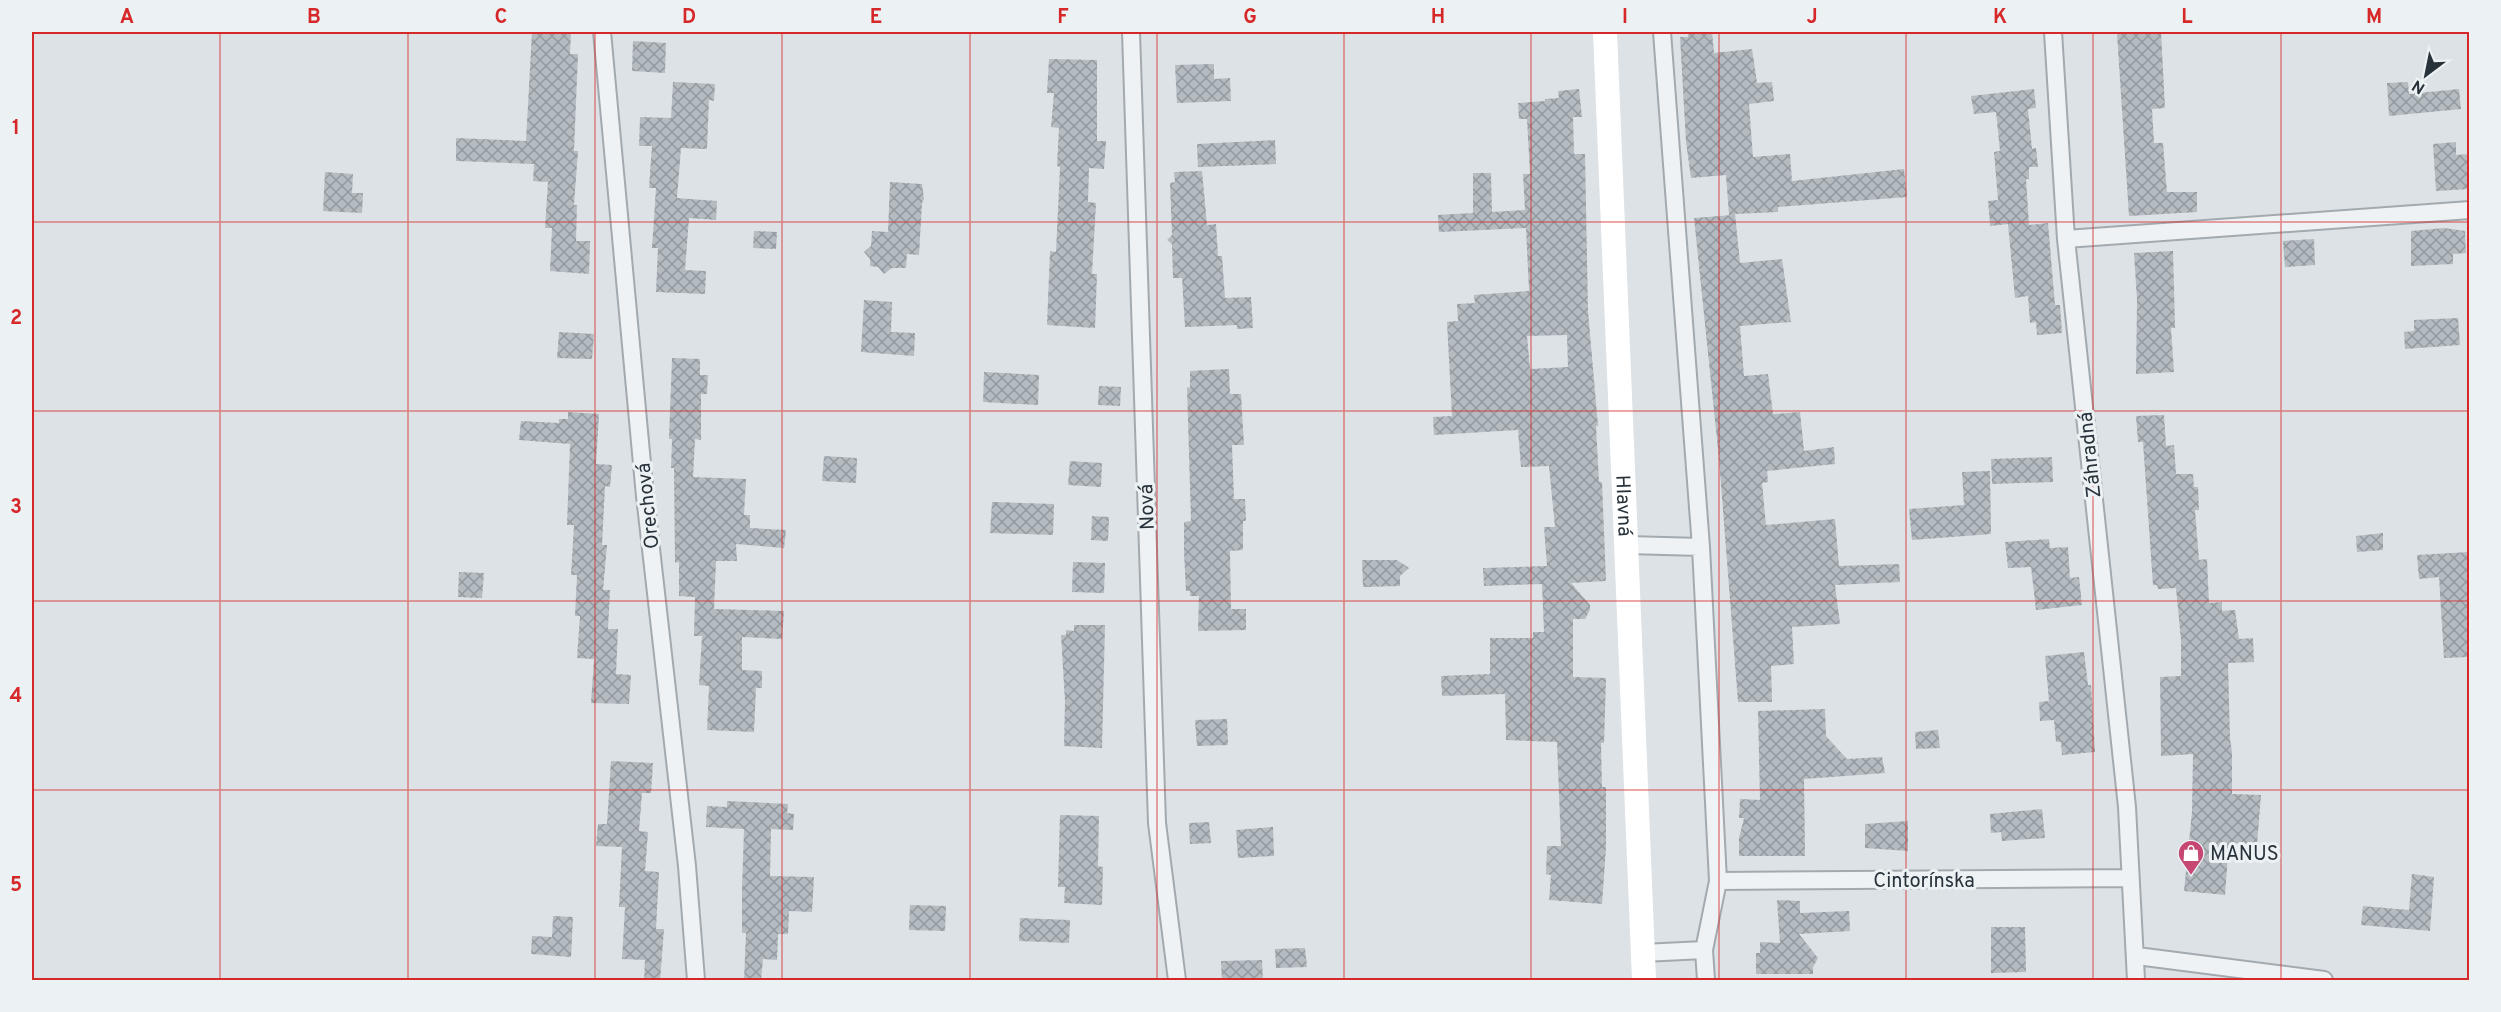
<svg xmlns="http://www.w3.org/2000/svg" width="2501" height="1012" viewBox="0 0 2501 1012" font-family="Overpass,sans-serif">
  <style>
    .building { fill: url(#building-cross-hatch); fill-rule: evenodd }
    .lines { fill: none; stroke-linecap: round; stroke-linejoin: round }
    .minor-casing { stroke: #a3aaaf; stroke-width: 20 }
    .minor { stroke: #eff2f4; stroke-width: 16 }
    .secondary { stroke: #fff; stroke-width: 24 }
    .grid { fill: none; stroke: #d62828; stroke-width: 1.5; stroke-opacity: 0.55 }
    .labels { text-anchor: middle; stroke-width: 6; stroke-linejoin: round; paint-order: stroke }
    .street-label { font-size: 20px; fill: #27323b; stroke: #ecf1f4 }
    .poi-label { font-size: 20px; fill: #27323b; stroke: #ecf1f4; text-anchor: start }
    .neatline { fill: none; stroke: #d62828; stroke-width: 2 }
    .grid-label { font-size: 20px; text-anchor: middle; font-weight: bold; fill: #d62828 }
  </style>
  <defs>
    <pattern id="building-cross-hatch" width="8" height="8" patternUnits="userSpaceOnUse" patternTransform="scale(1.5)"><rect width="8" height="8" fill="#b4bcc2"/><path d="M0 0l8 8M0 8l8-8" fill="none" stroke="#92999f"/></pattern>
  </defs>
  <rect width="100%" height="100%" fill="#dde2e6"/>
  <path class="building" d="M532 32H571L570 54H578L574 151H578L574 205H577L576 241H590L589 274 550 271 552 228H545L548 182 533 181 534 164 456 161V138L526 141Z
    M1688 32H1712L1714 53 1752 49 1757 83 1772 82 1774 101 1749 104 1753 157 1790 154 1792 181 1904 169 1907 197 1778 207V212L1735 214 1740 263 1782 259 1791 322 1740 326 1744 376 1768 374 1773 414 1800 412 1804 451 1834 447 1835 464 1767 471 1768 482 1762 483 1766 525 1835 519 1839 566 1899 564 1900 582 1835 585 1840 624 1792 627 1794 664 1771 666 1772 702H1738L1719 459 1694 218 1733 215H1729L1726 175 1691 178 1686 142 1680 37H1688Z
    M2161 32 2165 108 2152 109 2154 143H2163L2167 192H2197V212L2129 216 2117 34Z
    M633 41 666 43 665 73 632 71Z
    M1049 59 1097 60V141H1106L1104 169 1089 168 1088 202 1096 203 1092 274H1097L1095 328 1047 325 1050 251 1056 252 1060 167 1057 166 1059 128 1051 127 1054 93H1047Z
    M1214 64V79L1230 78 1231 101 1177 103 1175 65Z
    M673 82 715 84 714 101 709 100 707 149 681 148 677 198 717 201 716 220 689 218 685 270 706 271 705 294 656 292 658 248H652L656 188H649L652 146H639L640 117 671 118Z
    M2408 82 2409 94 2459 89 2461 109 2389 116 2387 83Z
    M1579 89 1582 117H1573L1574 154H1585L1588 311 1598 426H1596L1599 482H1602L1606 581 1571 583 1590 605V610L1585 619H1573V677L1606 678 1604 743H1601L1602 787H1606V847L1602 904 1549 900 1551 875 1546 874 1547 846H1561L1557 742 1506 740 1505 694 1442 696 1441 676 1490 674V638H1533V632H1544L1542 584 1484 586 1483 568 1547 566 1544 527H1555L1549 466 1521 467 1518 430 1434 435 1433 417 1452 416 1447 322 1458 321 1457 304 1475 303 1474 295 1529 291 1526 228 1439 232 1438 215 1473 213V173H1491L1492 212 1525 210 1523 174H1530L1527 119H1519L1518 103 1545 101V99L1559 98 1558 91ZM1567 335 1568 367 1530 369 1527 336Z
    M2034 89 2036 108 2028 109 2032 149 2036 148 2038 167H2029V179H2026L2029 225 2048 223 2055 305H2060L2062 333 2037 335 2036 322 2030 323 2028 296 2015 298 2008 224 1990 226V223L1988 201 1998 200 1994 152 2000 151 1996 112 1974 114 1971 96Z
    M1275 140 1276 164 1198 167 1197 144Z
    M2456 142V155L2469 154V189L2436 191 2433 144Z
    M1202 171 1207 225 1216 224 1218 256H1222L1225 298 1251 297 1253 328 1237 329V325L1185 327 1182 278H1173L1172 244 1167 240 1172 235 1170 183 1175 182 1174 172Z
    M325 172 353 174 352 193H363L362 213 323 211Z
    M890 182 922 184 924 199 922 203 919 255 907 254 906 268H892L884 274 878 267 870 266V259L864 252 871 246 872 231 888 232Z
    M2444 228 2465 231 2466 253 2453 254V264L2411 266V231Z
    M754 231 777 232 776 249 753 248Z
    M2314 239 2315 265 2285 267 2283 241Z
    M2173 251 2175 328H2171L2174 372 2136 374 2137 300 2134 253Z
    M864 300 892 302 891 332 915 333 914 356 861 352Z
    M2458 318 2460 345 2405 349 2404 332 2414 331V320Z
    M559 332 594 334 592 359 557 358Z
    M672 358 700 359V375H708L707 394H701V440L695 439 693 477 746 479 744 515H750V528L786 530 784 548 736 544 737 561H716L714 609 784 611 782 639 742 637V670L762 671V688H756L754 732 707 730 709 686 699 685 702 636H694L695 597 679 596V562L675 563 674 468H671L672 439H669Z
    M1229 369 1230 394H1241L1244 445H1232L1234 499H1245L1246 521H1243V550L1230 551 1231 609H1246V630L1198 631 1199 596H1190V591H1186L1184 552V522L1191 521 1187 387 1190 388V371Z
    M984 372 1039 375 1038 405 983 402Z
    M1099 386 1121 387 1120 406 1098 405Z
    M568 412 599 414 596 464 612 465 610 487 605 486 602 545H607L603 590H610L608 629H618L616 674 631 675 629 704 591 703 594 659 577 658 580 616H575L577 575H571L574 525H567L570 444 519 440 521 421 559 423V419H568Z
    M2164 415 2166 446 2174 445 2176 474H2193L2194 487H2198L2199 510H2195L2199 560 2207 559 2209 603 2222 602V611L2235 610 2239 639 2253 638 2254 662 2228 663 2230 739 2232 752V794L2261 795 2257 845 2229 843 2225 895 2184 891 2192 812 2193 754 2161 756 2160 677 2181 676V640L2176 588 2158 589 2157 585H2153L2143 442H2138L2136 416Z
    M824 456 857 458 856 483 822 481Z
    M2052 457 2053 482 1992 484 1991 459Z
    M1070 461 1102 463 1101 487 1068 485Z
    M1990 471 1991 534 1912 540 1909 509 1964 505 1962 472Z
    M992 502 1054 504 1053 535 990 533Z
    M1092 516 1109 517 1108 541 1091 540Z
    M2383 533V550L2357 552 2356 536Z
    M2049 539 2050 548 2068 547 2070 578 2079 577 2082 605 2036 610 2031 567 2008 568 2005 542Z
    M2469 552V657L2444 658 2439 577 2419 579 2417 555Z
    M1362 560H1397L1409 568 1400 576V586L1363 587Z
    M1073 562 1105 563 1104 593 1072 592Z
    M459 572 484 573 482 598 458 597Z
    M1074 625H1105L1102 748 1064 746 1065 701 1061 635H1066V630L1074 631Z
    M2084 652 2088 685H2091L2095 752 2062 755 2061 742H2056L2054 720 2040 721 2039 702 2049 701 2045 656Z
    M1825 709 1826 736 1847 759 1882 757 1885 773 1804 779 1805 856H1739V838L1744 818H1739L1740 799 1760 800 1758 711Z
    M1227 719 1228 745 1197 746 1195 720Z
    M1938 730 1940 748 1916 749 1915 732Z
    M611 761 653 763 651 793H642L639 831 648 832 645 871 659 872 656 929H664L660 981H644L645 960 622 959 625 907H619L622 847 596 846 598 824H607Z
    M727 801 788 804 787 813 794 814 793 830 771 829 770 876 814 877 812 912 789 911 788 934H778L777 960 763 959 761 981H744L746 933H742V889L744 829 706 827 707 806 727 807Z
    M2042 809 2045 838 2002 841 2001 832 1991 833 1990 814Z
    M1060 815 1099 816 1098 866 1103 867 1102 905 1064 903 1065 887H1058Z
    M1908 821V851L1865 848V824Z
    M1209 822 1211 843 1190 844 1189 823Z
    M1273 827 1274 856 1238 858 1236 830Z
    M2412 874 2434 877 2430 931 2361 925 2363 906 2409 910Z
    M1777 900 1800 901V913L1849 911 1850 931 1799 934 1818 958 1813 967V974H1756V953H1760V942L1780 943Z
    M910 905 946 906 945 931 909 930Z
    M553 916 573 917 571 957 531 954 532 936 552 937Z
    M1020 918 1070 920 1069 943 1019 941Z
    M1991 927H2025L2026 972 1991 973Z
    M1305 948 1307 967 1276 968 1275 949Z
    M1262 960 1263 981H1222L1221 961Z"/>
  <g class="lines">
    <g class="minor-casing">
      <path id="minor" d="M602 32 645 496 687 866 696 980
        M1131 32 1157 823 1177 980
        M1662 32 1701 547 1718 881 1704 950 1706 980
        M2053 32 2066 239 2127 807 2136 980
        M2066 239 2470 210
        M1627 545 1701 547
        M1718 881 2130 878
        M1643 953 1704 950
        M2137 956 2324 980"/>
    </g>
    <use href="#minor" class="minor"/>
    <path class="secondary" id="s1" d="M1605 32 1644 980"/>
  </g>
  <path class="grid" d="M220 32V980M408 32V980M595 32V980M782 32V980M970 32V980M1157 32V980M1344 32V980M1531 32V980M1719 32V980M1906 32V980M2093 32V980M2281 32V980M32 222H2470M32 411H2470M32 601H2470M32 790H2470"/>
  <defs>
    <g id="shop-pin" transform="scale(1.35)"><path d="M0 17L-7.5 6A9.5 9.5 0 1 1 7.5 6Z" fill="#c54772" stroke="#ecf1f4"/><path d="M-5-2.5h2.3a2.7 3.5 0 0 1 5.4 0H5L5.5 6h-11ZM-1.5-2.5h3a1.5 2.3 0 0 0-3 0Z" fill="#fff"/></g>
  </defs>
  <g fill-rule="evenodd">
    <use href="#shop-pin" x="2191" y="853"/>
  </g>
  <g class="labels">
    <g class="street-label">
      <text transform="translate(2089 455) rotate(-96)" y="7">Záhradná</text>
      <text transform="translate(647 506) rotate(-96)" y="7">Orechová</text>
      <text dy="7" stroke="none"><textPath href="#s1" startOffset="474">Hlavná</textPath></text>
      <text transform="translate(1146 507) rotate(-92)" y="7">Nová</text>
      <text x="1924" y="887">Cintorínska</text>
    </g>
    <g class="poi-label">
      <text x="2210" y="860">MANUS</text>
    </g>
  </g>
  <rect width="2501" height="1012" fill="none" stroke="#ecf1f4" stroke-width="66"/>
  <g transform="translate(2426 75) rotate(212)" stroke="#ecf1f4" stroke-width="4.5" paint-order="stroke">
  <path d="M0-4.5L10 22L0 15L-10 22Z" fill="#27323b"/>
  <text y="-9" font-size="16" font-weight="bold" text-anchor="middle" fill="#27323b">N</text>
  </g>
  <rect x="33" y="33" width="2435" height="946" class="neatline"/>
  <g class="grid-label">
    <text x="127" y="23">A</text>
    <text x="314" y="23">B</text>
    <text x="501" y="23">C</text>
    <text x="689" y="23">D</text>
    <text x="876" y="23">E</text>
    <text x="1063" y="23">F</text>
    <text x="1250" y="23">G</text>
    <text x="1438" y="23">H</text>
    <text x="1625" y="23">I</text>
    <text x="1812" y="23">J</text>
    <text x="2000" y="23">K</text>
    <text x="2187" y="23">L</text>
    <text x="2374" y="23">M</text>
    <text x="16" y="134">1</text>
    <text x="16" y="324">2</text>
    <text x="16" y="513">3</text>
    <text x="16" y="702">4</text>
    <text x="16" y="891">5</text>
  </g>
</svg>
